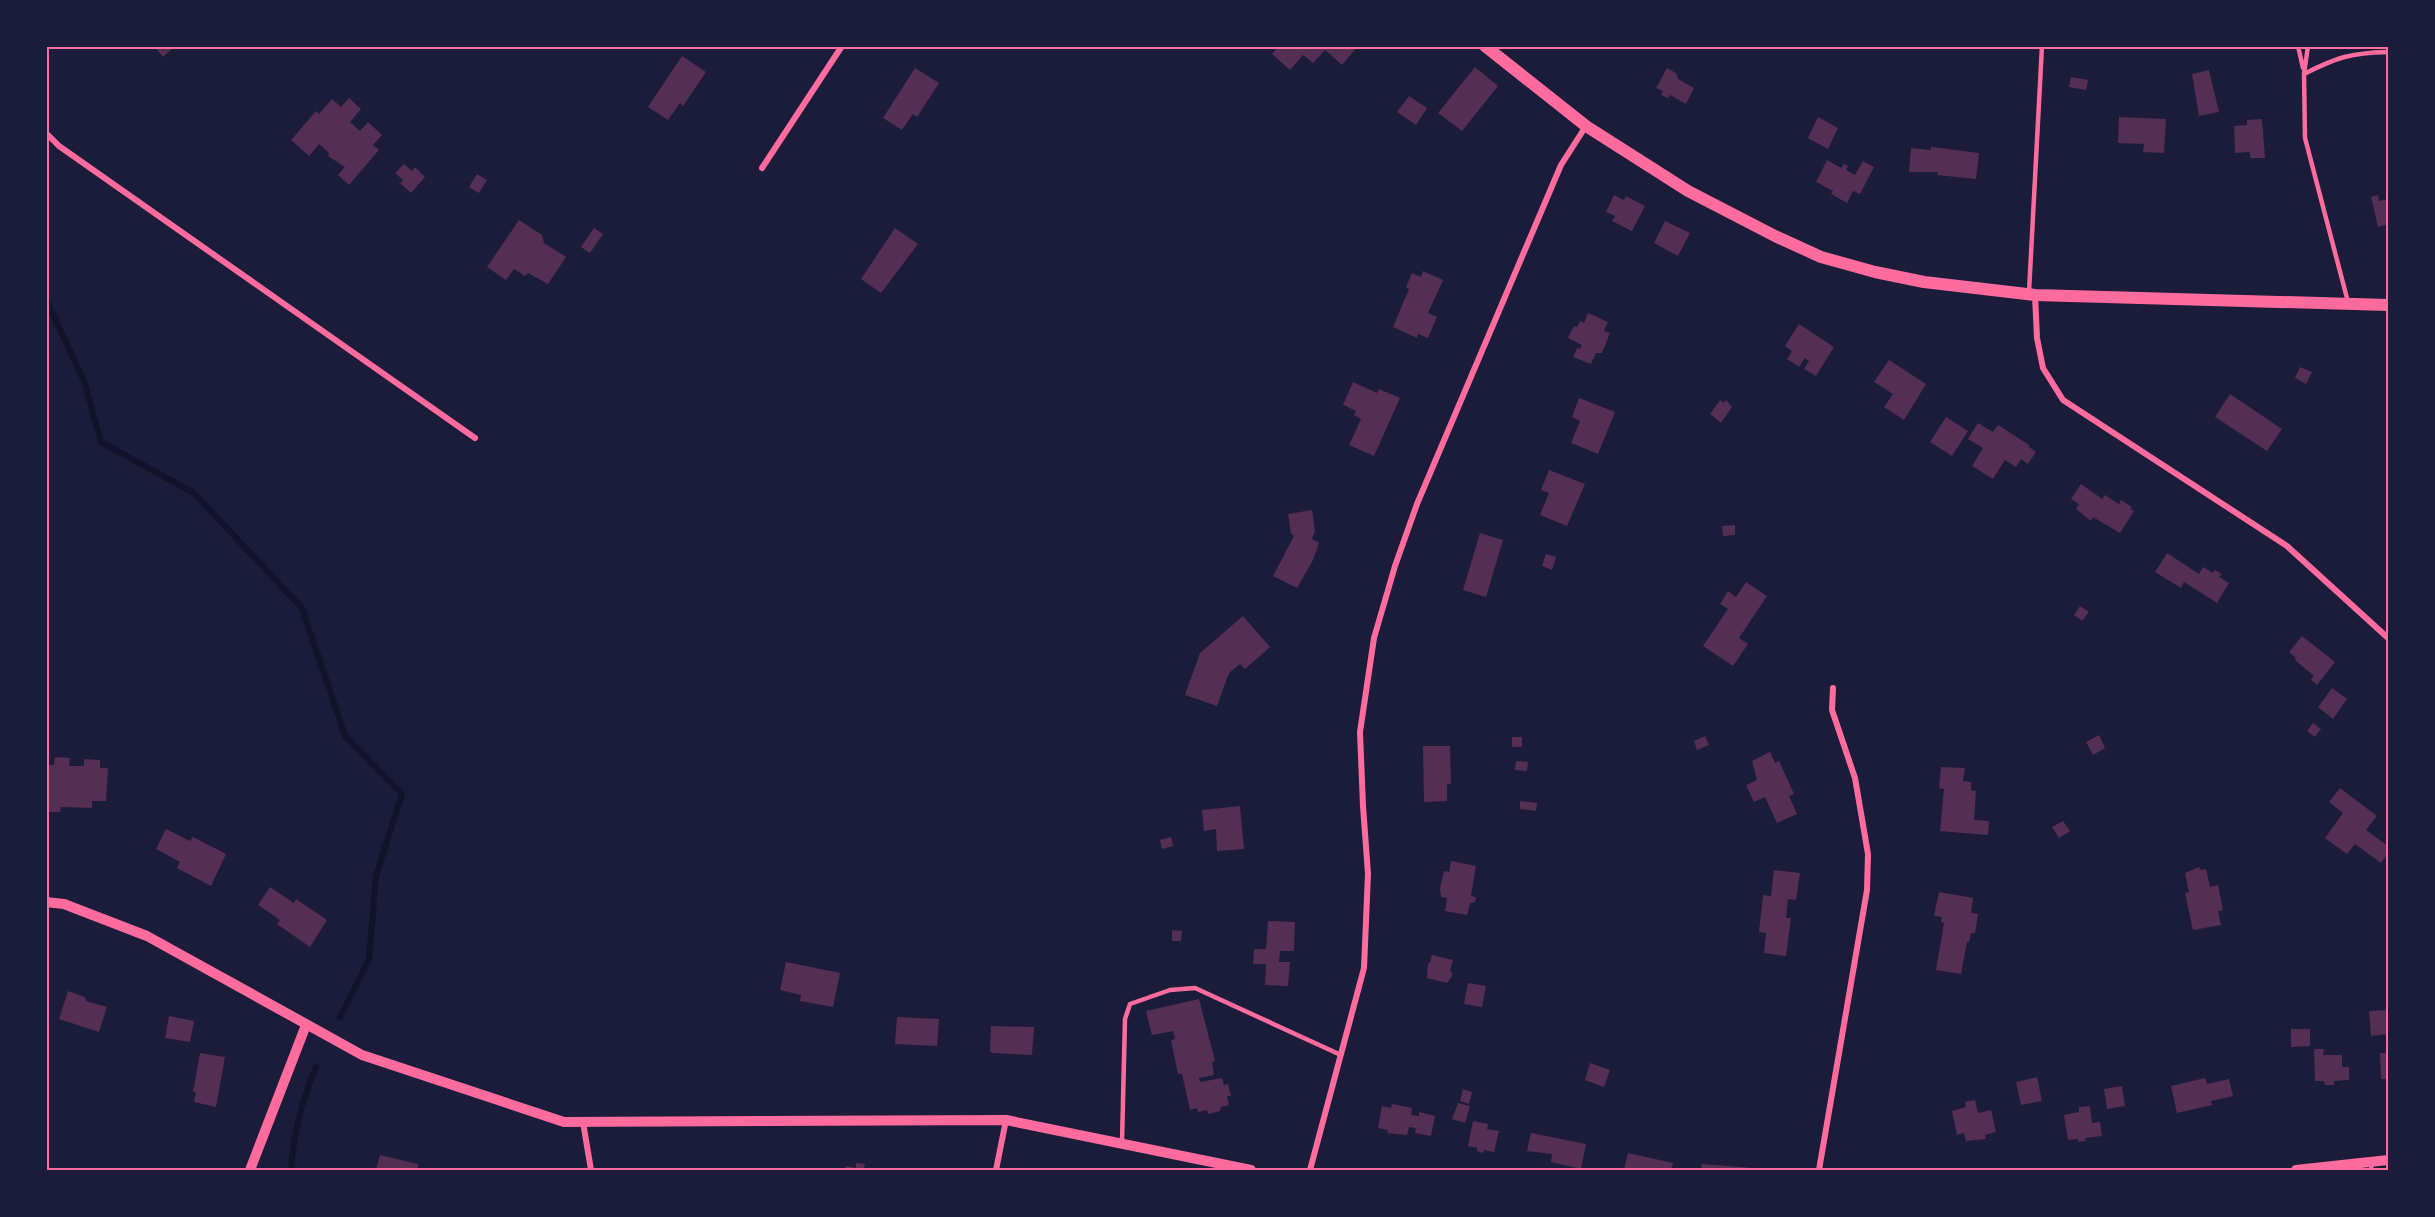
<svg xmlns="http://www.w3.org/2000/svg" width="2435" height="1217" viewBox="0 0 2435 1217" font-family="'DejaVu Sans',sans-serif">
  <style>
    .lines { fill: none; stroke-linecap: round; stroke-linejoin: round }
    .stream { stroke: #12122b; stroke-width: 6 }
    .building { fill: #542f53 }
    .service { stroke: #ff6b9d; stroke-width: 4.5 }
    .minor { stroke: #ff6b9d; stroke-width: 6 }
    .tertiary { stroke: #ff6b9d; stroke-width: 10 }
    .secondary { stroke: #ff6b9d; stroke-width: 12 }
    .neatline { fill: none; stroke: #ff6b9d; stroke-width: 2 }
  </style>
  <rect width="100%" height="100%" fill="#1b1b3a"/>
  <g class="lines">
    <path class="stream" d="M46 299 84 381 101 442 194 493 302 608 345 736 402 794 376 876 369 959 340 1017
      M291 1170C293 1133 302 1101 316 1067"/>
  </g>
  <path class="building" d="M154 46H175L163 57Z
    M1279 46H1358L1342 65 1325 50 1313 63 1303 55 1290 70 1272 54Z
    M682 56 706 72 683 106 680 103 668 120 648 107Z
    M1475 67 1498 86 1462 131 1438 113Z
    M915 68 939 83 917 117 913 114 902 130 883 118Z
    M1667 68 1676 73 1678 79 1694 88 1686 104 1670 95 1668 98 1661 95 1663 91 1656 88Z
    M2209 70 2219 112 2199 116 2192 74Z
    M2071 77 2088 80 2086 90 2069 87Z
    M1409 96 1427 108 1416 125 1397 112Z
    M349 98 361 109 350 122 360 131 368 122 382 135 373 145 379 150 349 185 338 175 345 167 328 156 329 153 319 144 309 156 291 140 316 111 319 114 332 99 341 107Z
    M1818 117 1838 128 1828 149 1808 138Z
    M2119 117 2166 119 2164 153 2143 152 2144 144 2118 143Z
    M2262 119 2265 158H2250V152L2235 153 2234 126 2247 125V120Z
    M1931 147 1979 153 1976 179 1937 175 1938 172H1909L1911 148 1931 150Z
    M1827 160 1841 168 1844 164 1848 166 1846 170 1855 175 1863 161 1874 167 1860 194 1853 191 1847 203 1831 194 1833 191 1816 182Z
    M404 164 412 171 415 167 425 177 411 193 400 183 403 180 395 173Z
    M477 174 487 180 479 193 469 187Z
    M1614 195 1624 200 1626 196 1645 206 1632 231 1612 221 1615 216 1606 212Z
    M2378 195 2379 201 2388 199V224L2378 227 2371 197Z
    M519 220 542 235 544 243 566 257 548 284 528 273 525 276 514 269 506 280 487 267Z
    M1665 221 1690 233 1678 256 1654 243Z
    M594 228 603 234 590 253 581 247Z
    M895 228 918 244 881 293 861 279Z
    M1423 271 1443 280 1428 313 1437 317 1428 338 1418 334 1417 338 1393 327 1409 289 1406 287 1412 273 1421 277Z
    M1588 313 1608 322 1604 331 1610 333 1602 353H1596L1591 364 1573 357 1577 348 1580 349 1582 345 1568 338 1574 326 1577 327 1580 321 1584 323Z
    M1799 324 1834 347 1816 376 1804 369 1809 361 1805 358 1799 367 1787 359 1792 351 1785 346Z
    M1889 360 1926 384 1904 420 1884 407 1893 394 1874 382Z
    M2300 367 2312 372 2306 384 2295 378Z
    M1353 382 1377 393 1379 389 1400 398 1374 456 1349 445 1361 419 1354 415 1356 411 1343 405Z
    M2230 394 2282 429 2267 451 2215 417Z
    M1579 398 1615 412 1598 454 1571 443 1580 421 1572 417Z
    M1720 400 1724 403 1726 400 1732 407 1721 423 1710 414Z
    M1946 417 1968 431 1952 456 1930 442Z
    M1978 423 1993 432 1998 425 2029 445V447L2036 452 2028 464 2021 459 2016 467 2005 460 1993 479 1972 466 1983 448 1968 439Z
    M1549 470 1585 484 1567 526 1540 515 1549 493 1541 490Z
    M2081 484 2102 499 2105 495 2119 504 2121 500 2132 507 2130 509 2134 511 2120 533 2093 517 2091 521 2076 509 2079 504 2071 499Z
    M1312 510 1315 531 1312 539 1319 543 1313 560 1297 588 1273 576 1294 536 1291 533 1288 514Z
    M1735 525V535L1723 536 1722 526Z
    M1480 533 1503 540 1486 597 1463 590Z
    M2167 553 2199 574 2203 567 2213 573 2215 570 2222 574 2219 577 2229 583 2217 603 2184 582 2181 588 2155 572Z
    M1546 554 1556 557 1552 570 1542 566Z
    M1746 582 1767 596 1739 638 1748 644 1733 666 1703 646 1728 609 1720 604 1728 591 1736 597Z
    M2080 606 2089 612 2082 621 2074 615Z
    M1243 616 1270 647 1245 669 1240 664 1229 673 1217 706 1185 695 1200 653Z
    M2302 636 2335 662 2317 685 2311 680 2314 676 2296 661 2295 657 2289 652Z
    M2332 688 2347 699 2333 719 2318 707Z
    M2313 723 2321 729 2315 737 2307 731Z
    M2099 735 2105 748 2093 755 2086 742Z
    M1705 736 1709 745 1697 750 1694 741Z
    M1512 737H1522V747H1512Z
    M1423 746H1450L1451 784H1447V801L1424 802Z
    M1770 752 1775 763 1779 761 1794 794 1789 796 1797 814 1777 823 1765 797 1754 802 1746 785 1757 780 1752 761Z
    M55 757 70 758 69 766H84V759L100 760V768H108L106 801H92V808L61 807 60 812H46V765H54Z
    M1516 761 1528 762 1527 771 1515 770Z
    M1941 767 1965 768 1963 781 1971 782V790L1976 791 1974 820 1989 821 1988 835 1940 831 1944 789 1939 788Z
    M2340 788 2377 816 2366 830 2388 846V853L2381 863 2355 844 2347 854 2325 838 2343 813 2329 802Z
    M1520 801 1537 803 1536 811 1520 809Z
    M1240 806 1244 849 1217 851 1216 829 1204 831 1202 810Z
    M2063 821 2070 831 2059 838 2052 827Z
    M166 829 190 841 193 837 226 854 211 886 177 868 180 862 156 849Z
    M1171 837 1173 846 1162 849 1160 840Z
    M1451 861 1476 866 1471 896 1476 897 1475 902 1470 903 1467 915 1445 911 1447 898 1441 897 1440 888 1444 871 1449 872Z
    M2199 867 2200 870 2206 869 2210 887 2218 885 2223 910 2218 911 2221 925 2193 930 2185 893 2189 892 2185 873Z
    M1774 870 1800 873 1796 900 1788 899 1786 918H1791L1786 956 1764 953 1766 933 1759 932 1763 895 1771 896Z
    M270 887 294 903 296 899 327 920 310 947 277 924 280 920 258 905Z
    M1939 892 1973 898 1971 913 1978 914 1975 933H1971L1969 942H1967L1961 974 1936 970 1944 923 1941 922 1942 917 1934 916Z
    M1268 921 1295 922 1294 951H1280L1279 962H1290L1288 986 1265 985 1266 964H1253L1254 949H1266Z
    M1172 930 1182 931 1181 941H1172Z
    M1432 955 1453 960 1450 971 1452 972V976L1447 983 1427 978 1428 963H1430Z
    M786 962 840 973 833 1007 800 1001 801 995 780 990Z
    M1468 983 1486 986 1482 1007 1464 1004Z
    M68 991 85 997 86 1001 107 1007 99 1032 59 1019Z
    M1199 999 1215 1061 1212 1062 1214 1075 1199 1078 1200 1082 1222 1078 1224 1085 1228 1084 1231 1096H1227L1229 1105 1221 1107 1220 1111 1208 1114 1207 1110 1198 1112 1197 1108 1190 1110 1182 1074H1178L1171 1040 1175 1039 1173 1031 1152 1035 1146 1011Z
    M2387 1010 2388 1034 2371 1036 2369 1011Z
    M169 1016 194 1021 190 1042 165 1038Z
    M897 1017 939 1019 937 1046 895 1044Z
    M991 1026 1034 1027 1032 1055 992 1053 990 1051Z
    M2291 1029H2310V1046L2291 1047Z
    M2314 1049H2324L2323 1055H2342V1067H2349V1080L2334 1081V1085H2325L2324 1081H2315Z
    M200 1053 225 1057 216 1107 194 1102 196 1092H193Z
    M2380 1053H2388V1079H2381Z
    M1590 1063 1610 1070 1604 1087 1585 1080Z
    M2037 1077 2042 1101 2021 1105 2016 1082Z
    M2205 1078 2207 1084 2229 1079 2233 1096 2211 1101 2212 1105 2177 1113 2171 1086Z
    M2122 1086 2125 1106 2107 1109 2104 1089Z
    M1463 1089 1472 1092 1469 1104 1460 1101Z
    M1975 1100 1978 1113 1991 1110 1996 1132 1985 1135 1986 1139 1966 1141 1964 1133 1957 1135 1952 1111 1966 1107 1965 1102Z
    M1458 1103 1470 1106 1465 1123 1452 1119Z
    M1392 1104 1412 1108 1411 1115 1419 1116V1112L1435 1116 1431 1136 1415 1133 1416 1128 1409 1127 1407 1135 1387 1133 1388 1130 1378 1128 1382 1106 1391 1108Z
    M2090 1106 2092 1123 2100 1122 2102 1136 2085 1138 2086 1141 2078 1142V1139L2068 1140 2064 1115 2079 1112V1107Z
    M1473 1121 1488 1124 1487 1129 1499 1131 1494 1152 1484 1150 1483 1153 1477 1151V1148L1468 1146Z
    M1531 1133 1586 1144 1581 1169 1551 1162 1552 1154 1527 1151Z
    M1628 1153 1673 1163 1671 1170H1624Z
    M380 1155 418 1164 417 1170H376Z
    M856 1163 865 1164 864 1168 869 1170H845L846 1166 856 1168Z
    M1702 1164 1766 1169V1170H1701Z"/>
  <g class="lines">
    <path class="service" d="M2298 46 2303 68
      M2308 46 2304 74 2305 138 2348 302
      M2304 74C2337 57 2351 53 2388 52
      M2029 292 2042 46
      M1122 1142 1125 1019 1130 1004 1170 990 1195 988 1341 1055
      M2371 1170 2372 1161"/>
    <path class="minor" d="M46 133 59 146 475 438
      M762 168 842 46
      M2035 295 2037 338 2043 368 2063 400 2287 546 2388 638
      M583 1122 591 1170
      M996 1170 1006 1120
      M1310 1170 1364 968 1368 874 1363 806 1360 732 1374 638 1395 566 1417 504 1561 165 1586 126
      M1819 1170 1867 890 1868 854 1855 778 1832 710 1833 688"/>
    <path class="tertiary" d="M46 902 64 904 147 936 362 1055 564 1122 1006 1120 1251 1170
      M250 1170 306 1025
      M2296 1170 2388 1160"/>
    <path class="secondary" d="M1485 46 1586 126 1688 191 1775 236 1821 257 1875 272 1924 282 2035 295 2388 305"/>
  </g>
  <rect width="2435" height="1217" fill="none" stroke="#1b1b3a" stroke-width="96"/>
  <rect x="48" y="48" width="2339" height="1121" class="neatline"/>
</svg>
